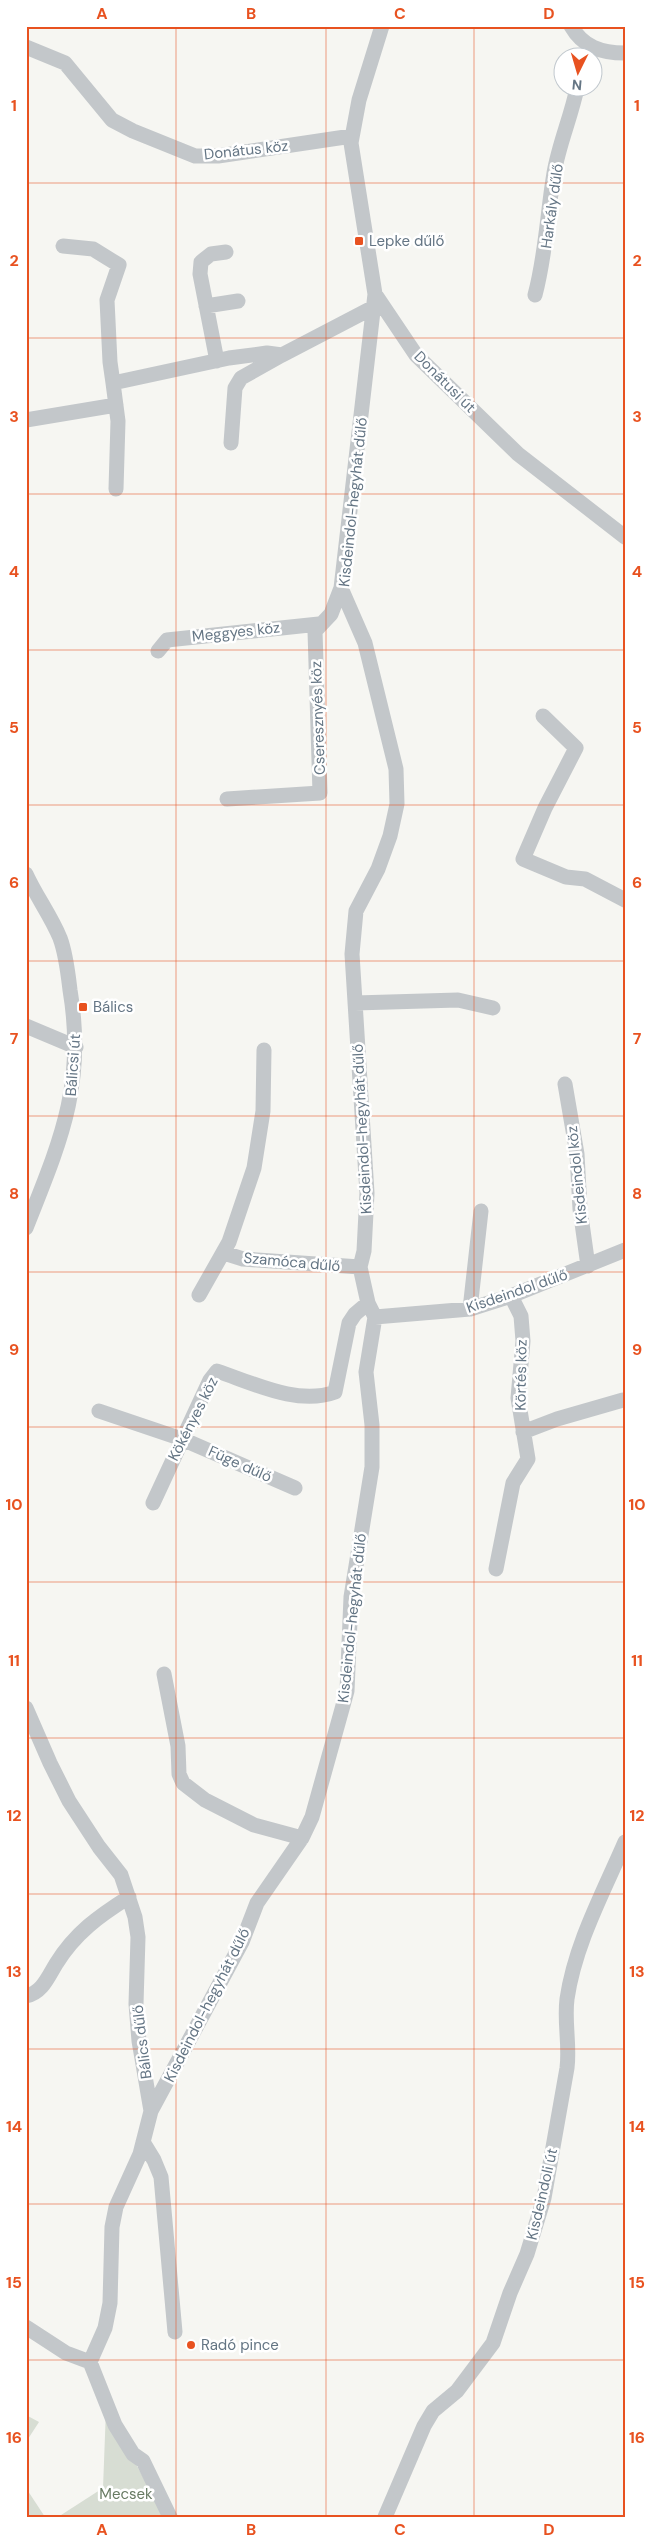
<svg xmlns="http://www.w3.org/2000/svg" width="651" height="2543" viewBox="0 0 651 2543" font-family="'DM Sans',sans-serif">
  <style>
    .green { fill: #d7ddd3 }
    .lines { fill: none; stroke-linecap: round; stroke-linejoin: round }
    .minor { stroke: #c3c7ca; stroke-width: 15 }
    .grid { fill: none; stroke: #e85220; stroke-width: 1; stroke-opacity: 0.55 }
    .poi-dot { fill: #e85220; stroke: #fff; stroke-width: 2 }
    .labels { text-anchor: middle; stroke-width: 5; stroke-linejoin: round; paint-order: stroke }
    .street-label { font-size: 15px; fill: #647584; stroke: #fff }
    .poi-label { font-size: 15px; fill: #647584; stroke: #fff; text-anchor: start }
    .park-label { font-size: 15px; fill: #687b63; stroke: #fff }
    .neatline { fill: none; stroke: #e85220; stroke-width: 2 }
    .grid-label { font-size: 16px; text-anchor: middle; font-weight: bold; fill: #e85220 }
  </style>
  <rect width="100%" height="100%" fill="#f6f6f2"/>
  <path class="green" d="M106 2409 157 2503 165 2517H58L103 2488Z
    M26 2415 39 2422 26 2442Z
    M26 2488 45 2517H26Z"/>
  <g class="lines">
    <path class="minor" d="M382 26 359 100 351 143 375 294 416 355 518 454 625 537
      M571 26C583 47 601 53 625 53
      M26 47 65 63 112 120 133 131 195 156H218L352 136
      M63 246 93 249 119 265 107 300 110 362 113 383 229 358 267 353 282 355 374 307
      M535 295C546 254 547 215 554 173 559 144 571 117 577 88
      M206 306 238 301
      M217 361 200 274 201 262 211 254 226 252
      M113 383 118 421 116 489
      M26 420 116 405
      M231 443 235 388 241 378 282 355
      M158 651 167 640 319 624
      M543 716 576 748 545 808 523 859 566 877 585 879 625 900
      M227 799 320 793 315 631 331 614 341 588
      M26 874C36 896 51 916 60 938 66 954 68 973 70 990 86 1085 60 1142 26 1228
      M355 1003 458 1000 493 1008
      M26 1026 76 1047
      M565 1084 577 1154 580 1209 588 1266
      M224 1253 243 1259 360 1267
      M199 1295 229 1242 254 1168 263 1111 264 1050
      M470 1309 481 1211
      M375 1317 470 1309 511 1296 625 1250
      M99 1411 182 1439 295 1488
      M523 1432 557 1419 623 1400
      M153 1503 210 1380 217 1371C253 1383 298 1406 335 1392L349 1323 355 1314 368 1303
      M496 1569 513 1483 528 1459 518 1398 523 1341 521 1316 511 1296
      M164 1674 178 1746 179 1774 183 1783 205 1800 254 1825 302 1838
      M26 1708 50 1763 69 1801 99 1847 121 1875 135 1917 138 1937 136 2004 139 2041 151 2111 140 2154 116 2207 112 2227 110 2303 105 2328 90 2362
      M26 1996C42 1993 48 1977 56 1964 75 1933 99 1916 129 1897
      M151 2111 242 1942 257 1903 302 1838 312 1817 347 1691 351 1597 372 1467V1425L366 1372 375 1317 368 1303 360 1267 364 1251 367 1193 352 954 356 911 378 869 390 836 397 804 396 769 365 643 341 588 375 294
      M143 2142 154 2160 161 2177 175 2332
      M26 2327 66 2353 90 2362
      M90 2362 115 2425 133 2454 143 2461 170 2517
      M385 2517 424 2426 433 2411 457 2391 493 2343 510 2293 527 2254 544 2198 567 2068C570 2045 564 2022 567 1999 575 1944 603 1893 625 1842"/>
  </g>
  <path class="grid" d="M176 26V2517M326 26V2517M474 26V2517M26 183H625M26 338H625M26 494H625M26 650H625M26 805H625M26 961H625M26 1116H625M26 1272H625M26 1427H625M26 1582H625M26 1738H625M26 1894H625M26 2049H625M26 2204H625M26 2360H625"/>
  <g class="poi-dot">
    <rect x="354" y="236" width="10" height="10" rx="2.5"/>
    <rect x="78" y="1002" width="10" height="10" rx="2.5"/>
    <circle cx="191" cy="2345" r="5"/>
  </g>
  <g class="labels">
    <g class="street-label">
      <text transform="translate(246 150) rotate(-6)" y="5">Donátus köz</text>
      <text transform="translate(552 206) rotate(-82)" y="5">Harkály dűlő</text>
      <text transform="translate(445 382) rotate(45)" y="5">Donátusi út</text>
      <text transform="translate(353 502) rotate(-84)" y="5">Kisdeindol-hegyhát dűlő</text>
      <text transform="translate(236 632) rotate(-6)" y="5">Meggyes köz</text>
      <text transform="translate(318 718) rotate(-92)" y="5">Cseresznyés köz</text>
      <text transform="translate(73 1065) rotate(-86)" y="5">Bálicsi út</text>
      <text transform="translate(362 1129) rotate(-93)" y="5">Kisdeindol-hegyhát dűlő</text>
      <text transform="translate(577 1175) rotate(-96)" y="5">Kisdeindol köz</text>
      <text transform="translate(292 1262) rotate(5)" y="5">Szamóca dűlő</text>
      <text transform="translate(517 1291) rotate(-19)" y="5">Kisdeindol dűlő</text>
      <text transform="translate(521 1375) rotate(-89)" y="5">Körtés köz</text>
      <text transform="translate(193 1419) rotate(-63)" y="5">Kökényes köz</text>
      <text transform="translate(240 1464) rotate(24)" y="5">Füge dűlő</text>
      <text transform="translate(352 1618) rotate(-84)" y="5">Kisdeindol-hegyhát dűlő</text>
      <text transform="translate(207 2005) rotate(-63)" y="5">Kisdeindol-hegyhát dűlő</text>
      <text transform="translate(142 2042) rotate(-97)" y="5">Bálics dűlő</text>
      <text transform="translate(542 2194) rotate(-77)" y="5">Kisdeindoli út</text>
    </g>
    <g class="poi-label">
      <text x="369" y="246">Lepke dűlő</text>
      <text x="93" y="1012">Bálics</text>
      <text x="201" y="2350">Radó pince</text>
    </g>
    <g class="park-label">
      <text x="126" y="2499">Mecsek</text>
    </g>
  </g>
  <rect width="651" height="2543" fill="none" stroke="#ffffff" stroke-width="55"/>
  <g transform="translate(578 72) rotate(185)"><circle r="24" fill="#ffffff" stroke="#c1c8ce"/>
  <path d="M0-4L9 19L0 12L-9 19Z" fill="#e85220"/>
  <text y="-8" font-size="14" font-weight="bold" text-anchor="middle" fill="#647584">N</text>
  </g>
  <rect x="28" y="28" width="596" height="2488" class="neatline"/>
  <g class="grid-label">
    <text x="102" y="19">A</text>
    <text x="251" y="19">B</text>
    <text x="400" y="19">C</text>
    <text x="549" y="19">D</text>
    <text x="14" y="111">1</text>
    <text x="637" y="111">1</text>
    <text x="14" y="266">2</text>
    <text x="637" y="266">2</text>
    <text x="14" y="422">3</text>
    <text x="637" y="422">3</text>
    <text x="14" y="577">4</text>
    <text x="637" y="577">4</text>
    <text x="14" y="733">5</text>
    <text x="637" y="733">5</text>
    <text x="14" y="888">6</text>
    <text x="637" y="888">6</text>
    <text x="14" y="1044">7</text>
    <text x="637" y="1044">7</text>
    <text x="14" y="1199">8</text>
    <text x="637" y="1199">8</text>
    <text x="14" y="1355">9</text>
    <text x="637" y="1355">9</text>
    <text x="14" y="1510">10</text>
    <text x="637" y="1510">10</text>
    <text x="14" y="1666">11</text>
    <text x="637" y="1666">11</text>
    <text x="14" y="1821">12</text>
    <text x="637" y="1821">12</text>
    <text x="14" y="1977">13</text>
    <text x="637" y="1977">13</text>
    <text x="14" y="2132">14</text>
    <text x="637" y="2132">14</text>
    <text x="14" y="2288">15</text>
    <text x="637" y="2288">15</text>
    <text x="14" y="2443">16</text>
    <text x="637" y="2443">16</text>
    <text x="102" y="2535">A</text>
    <text x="251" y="2535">B</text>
    <text x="400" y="2535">C</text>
    <text x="549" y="2535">D</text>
  </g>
</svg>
